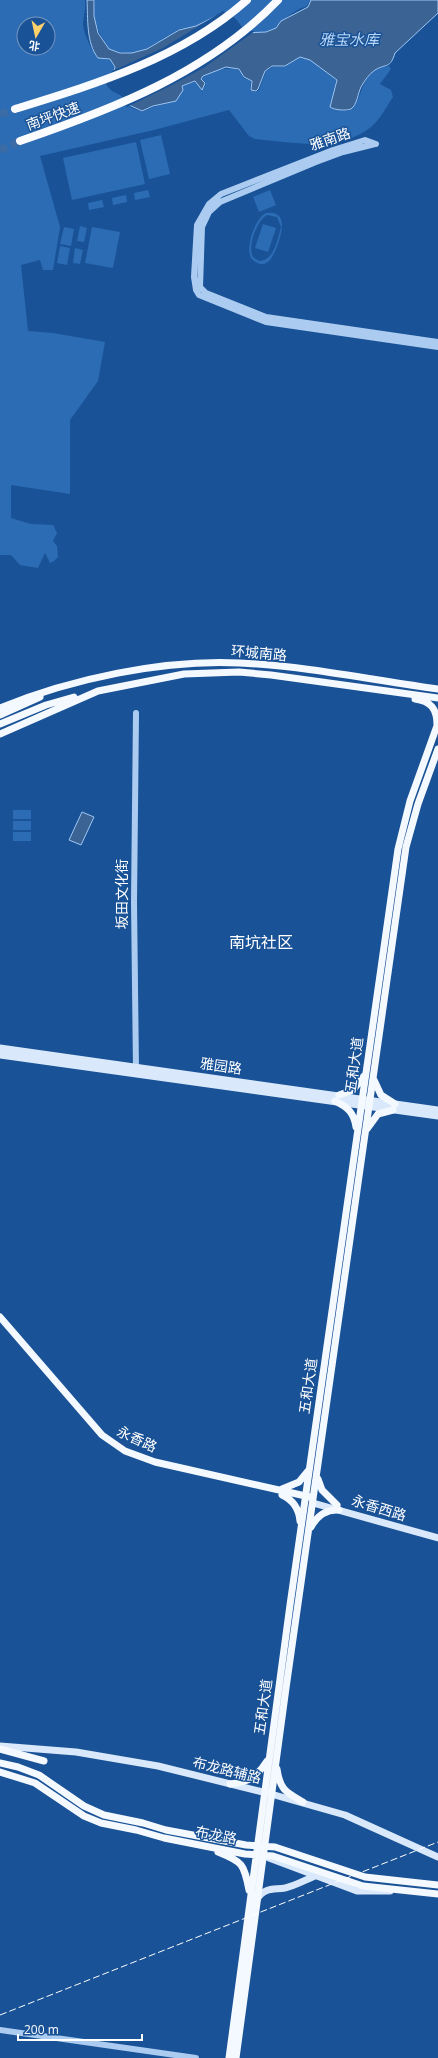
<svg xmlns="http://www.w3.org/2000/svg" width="438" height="2058" viewBox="0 0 438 2058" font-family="'Open Sans','Noto Sans SC',sans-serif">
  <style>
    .green { fill: #2c6cb4; fill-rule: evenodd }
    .water { fill: #3b6495; stroke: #9ec7f3 }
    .pier { fill: #195296 }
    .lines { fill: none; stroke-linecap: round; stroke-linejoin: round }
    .trunk-tunnel { stroke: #3c6ca6; stroke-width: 8; stroke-dasharray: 8 4; stroke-linecap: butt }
    .tertiary { stroke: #abccf0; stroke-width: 6 }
    .secondary { stroke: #d9e9fb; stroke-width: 7 }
    .primary { stroke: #f4f9ff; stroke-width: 7 }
    .trunk { stroke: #fafcff; stroke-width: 8 }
    .rail { stroke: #fff; stroke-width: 1; stroke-dasharray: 7 3; stroke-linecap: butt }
    .labels { text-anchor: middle; stroke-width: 3; stroke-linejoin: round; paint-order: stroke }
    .street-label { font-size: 14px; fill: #fff; stroke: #195296 }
    .water-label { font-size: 15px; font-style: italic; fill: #b7d6f7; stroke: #195296 }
    .quarter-label { font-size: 16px; fill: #fff; stroke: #195296 }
  </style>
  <rect width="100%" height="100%" fill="#195296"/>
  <path class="green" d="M0 0H85C86 8 84 15 83 23 83 33 92 51 98 58L110 60 114 67 113 74 121 94 130 107 142 112 153 107 176 101 183 90V86L195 82 200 86 201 90H202L206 83 202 79 203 77C213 71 241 61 243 78L251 81 250 90 256 92 259 90 266 71 273 67H285L300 57 310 60 336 80 330 106 333 109 348 111 352 109C365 94 360 69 389 66L391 69 380 84 391 90 393 97C386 107 380 120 371 127 338 153 293 142 255 139L249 136 229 110 154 130 40 156 60 227 53 270H43L40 260 21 265 28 331 53 333 105 342 98 381 70 420V494L11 485V518L31 524 53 525 57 533 53 541 57 546 58 557 54 561 50 563 45 553 38 568 20 565 11 555H0ZM24 24H48V48H24Z
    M95 0H310L307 6 299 9 281 21 275 28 265 32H244L222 12 196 26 179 29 146 49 132 53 120 52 109 49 99 32 94 16Z
    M161 135 170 174 149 179 140 140Z
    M136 142 145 184 72 200 63 158Z
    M148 190 150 197 135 200 134 193Z
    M270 190 276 205 259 212 253 197Z
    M126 195 127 202 113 205 112 198Z
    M102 200 104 207 89 210 88 203Z
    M266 213C286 210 283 228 279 241 275 253 267 275 251 258 245 248 255 218 266 213ZM267 215 277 217 281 227C278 238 274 261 259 261L253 257C247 247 257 220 267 215Z
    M263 224 276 228 268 252 255 248Z
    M80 226 87 228 84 242 77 241Z
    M64 227 74 229 71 246 60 244Z
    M92 227 120 232 113 268 85 263Z
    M60 246 70 248 67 265 57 263Z
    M75 248 83 250 80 264 73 263Z
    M13 810H31V819H13Z
    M13 821H31V830H13Z
    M13 832H31V841H13Z"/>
  <path class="water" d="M87 0H94V16L98 33 109 49 120 53H132L147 49 179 30 196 26 222 13 244 33 266 32 276 28 281 21 308 7 311 0H438V13L395 53C390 69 387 63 375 70 369 74 365 80 361 87 358 93 357 105 351 109 346 111 334 110 330 107L337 80 310 60 300 57 285 66H272L265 71 258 89 256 91 251 90 252 81 244 77 239 69 226 67 203 76 201 79 205 83 202 90 195 81 182 86 183 90 176 101 153 106 142 111 127 104 113 74 115 67 110 59 98 58C86 43 88 18 87 0Z
    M82 812 94 817 81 845 69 840Z"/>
  <path class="pier" d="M223 11 236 19 245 31H255L205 67 172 85 127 107 125 105 126 100 120 95 112 91 107 86 106 82 112 71 163 48Z"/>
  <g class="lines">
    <path class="trunk-tunnel" d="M0 114 15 109
      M0 150 20 141"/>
    <path class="tertiary" d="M375 144 343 152 316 162 220 202 209 212 202 227 200 287 206 293 266 317 438 342
      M376 144 365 140 333 150 221 194 209 204 197 225 194 277 196 290 199 295 266 322 438 347
      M136 713 134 902 136 1070
      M0 2030 196 2058"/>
    <path class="secondary" d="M0 1048 438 1110
      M0 1055 438 1116
      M313 1503 438 1538
      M0 1746 76 1752 158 1766 271 1794 345 1815 438 1857
      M269 1858 357 1891H390
      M257 1899C265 1887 273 1890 285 1888 295 1886 305 1880 315 1876"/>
    <path class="primary" d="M415 699C431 701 437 709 437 725
      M0 708C70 679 164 659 240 663 305 666 373 680 438 689
      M0 715 40 697
      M0 724 46 705 74 697
      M0 734 98 691 184 674 239 672 271 675 438 698
      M374 1080 381 1095 395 1104
      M339 1095 353 1090 364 1076
      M335 1101C348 1107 354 1113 356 1127
      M367 1129 378 1114 393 1110
      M0 1317 102 1435 125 1451 155 1462 310 1497
      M318 1479 322 1490 337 1505
      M282 1489 299 1482 308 1471
      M282 1495C293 1500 299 1509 300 1521
      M311 1527C317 1516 326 1509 339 1510
      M0 1749 44 1761
      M0 1763 18 1767 39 1775 84 1806 104 1815 143 1823 166 1830 246 1845 275 1847 365 1877 438 1885
      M277 1769C280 1790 286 1792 303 1802
      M0 1772 35 1783 84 1816 101 1823 136 1830 164 1838 245 1854 273 1856 363 1886 438 1894
      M230 1784C249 1782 257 1777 267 1761
      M218 1852C243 1862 244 1864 249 1890
      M229 2058 290 1605 398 849 410 801 438 723
      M236 2058 286 1688 406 847 418 804 438 749"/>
    <path class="trunk" d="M15 109C96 84 182 58 247 0
      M20 141C113 109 208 73 278 0"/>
    <path class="rail" d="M0 2015 438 1842"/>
  </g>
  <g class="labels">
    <g class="street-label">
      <text transform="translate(53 116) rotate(-20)" y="5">南坪快速</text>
      <text transform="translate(330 139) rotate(-19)" y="5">雅南路</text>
      <text transform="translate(259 653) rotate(5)" y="5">环城南路</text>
      <text transform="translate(122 894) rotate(-90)" y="5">坂田文化街</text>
      <text transform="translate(354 1065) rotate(-82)" y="5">五和大道</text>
      <text transform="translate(221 1066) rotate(8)" y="5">雅园路</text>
      <text transform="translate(308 1386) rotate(-82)" y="5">五和大道</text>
      <text transform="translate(137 1439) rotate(25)" y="5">永香路</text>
      <text transform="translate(379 1508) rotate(17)" y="5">永香西路</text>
      <text transform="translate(263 1707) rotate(-82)" y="5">五和大道</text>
      <text transform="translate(227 1770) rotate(14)" y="5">布龙路辅路</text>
      <text transform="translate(216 1835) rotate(11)" y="5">布龙路</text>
    </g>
    <g class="water-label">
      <text x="349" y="45">雅宝水库</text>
    </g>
    <g class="quarter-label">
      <text x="261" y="948">南坑社区</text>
    </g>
  </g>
  <g transform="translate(36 36) rotate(189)"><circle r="19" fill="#195296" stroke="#7597c0"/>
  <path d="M0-3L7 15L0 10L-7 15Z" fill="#ffd16a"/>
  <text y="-6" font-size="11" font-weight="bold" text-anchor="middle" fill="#ffffff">北</text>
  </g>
  <path d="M18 2034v6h124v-6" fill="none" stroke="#ffffff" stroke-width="2"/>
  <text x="24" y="2034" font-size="12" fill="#ffffff" stroke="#195296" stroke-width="3" paint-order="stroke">200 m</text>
</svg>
